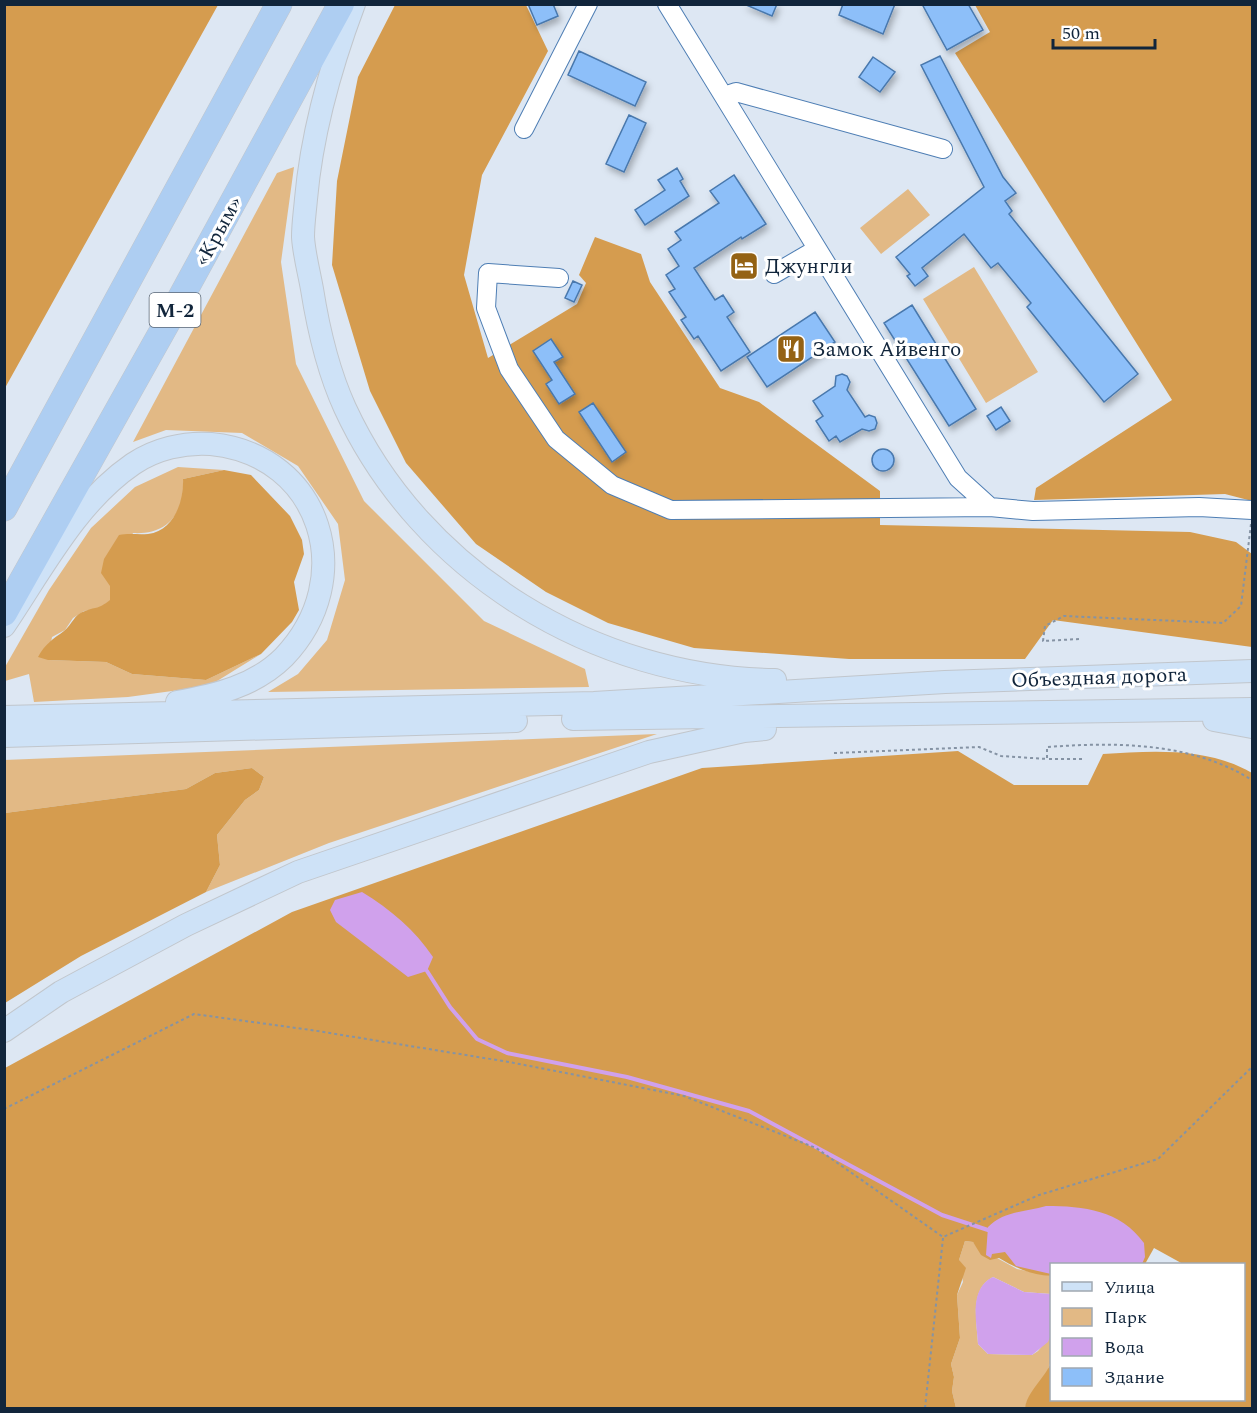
<svg xmlns="http://www.w3.org/2000/svg" width="1257" height="1413" viewBox="0 0 1257 1413" font-family="Spectral,serif">
  <style>
    .green { fill: #e2b985 }
    .forest { fill: #d59c4f }
    .water { fill: #d0a1ec }
    .lines { fill: none; stroke-linecap: round; stroke-linejoin: round }
    .stream { stroke: #d0a1ec; stroke-width: 4 }
    .building { fill: #8dbff9; stroke: #4878ad; stroke-width: 1.5; filter: url(#shadow) }
    .minor-casing { stroke: #4e7eb4; stroke-width: 20 }
    .major-casing { stroke: #c1c6cc; stroke-width: 24 }
    .highway-casing { stroke: #c1c6cc; stroke-width: 27 }
    .path { stroke: #8593a4; stroke-width: 2; stroke-dasharray: 3 3; stroke-linecap: butt }
    .minor { stroke: #fff; stroke-width: 18 }
    .major { stroke: #cee2f7; stroke-width: 22 }
    .highway { stroke: #aecef2; stroke-width: 26 }
    .labels { text-anchor: middle; stroke-width: 6; stroke-linejoin: round; paint-order: stroke }
    .shield { fill: #fff; stroke: #586676; stroke-width: 1.5 }
    .shield-label { font-size: 20px; font-weight: bold; fill: #11253b }
    .street-label { font-size: 21px; fill: #11253b; stroke: #fff }
    .poi-label { font-size: 21px; fill: #11253b; stroke: #fff; text-anchor: start }
  </style>
  <defs>
    <filter id="shadow"><feDropShadow dx="2.5" dy="4.5" stdDeviation="3" flood-color="#0004"/></filter>
  </defs>
  <rect width="100%" height="100%" fill="#dde7f3"/>
  <path class="green" d="M294 167 281 262 296 364 364 501 484 621 585 669 589 687 268 692 298 674 327 640 345 580 338 524 298 466 242 433 166 430 133 442 277 173Z
    M908 189 930 215 881 254 860 228Z
    M974 267 1038 372 986 403 923 299Z
    M178 467 224 470 183 479C185 513 168 535 133 533L110 586 111 600 99 609 84 611 73 618 65 630 52 637 48 660 106 662 132 674 206 680 261 654 209 686 128 697 34 702 29 674 5 681V667L49 590 91 528 135 487Z
    M657 734 329 843 206 892 220 865 217 835 245 800 259 790 264 777 252 768 215 773 186 789 5 813 4 760Z
    M965 1241 973 1242 977 1247 1017 1269 1051 1276V1294L1024 1292 993 1277C969 1289 977 1323 978 1344L988 1354 1032 1355 1038 1351 1051 1335V1318C1051 1337 1055 1359 1045 1376 1039 1388 1027 1395 1025 1408H956L952 1391 954 1377 951 1364 960 1338 957 1295 963 1282 959 1260Z"/>
  <path class="forest" d="M5 4 218 5 5 388 4 5Z
    M395 5H526L548 51 482 175 464 275 488 358 577 304 586 283 579 275 595 237 641 254 650 282 720 388 759 402 880 491V525L1190 532 1236 542 1252 554V647L1053 620 1025 659H849L694 648 608 623 546 592 476 544 406 463 370 391 332 265 337 181 358 77Z
    M975 5H1252V501L1225 494 1034 500 1036 488 1172 400 955 53 990 32Z
    M224 470 251 475 290 516 302 540 304 554 294 582 299 610 292 622 261 654 206 680 132 674 106 662 48 660 38 657C45 644 53 639 64 631 72 625 74 614 85 611 98 606 97 610 110 600V586L101 573 104 559 119 535C129 533 138 535 148 534 174 531 184 501 183 479Z
    M958 751 1014 785H1088L1103 754C1153 751 1208 747 1252 773V1408H1025C1027 1392 1044 1379 1051 1363L1052 1400H1244V1264H1183L1154 1248 1145 1264H1052L1051 1276C1031 1275 1016 1268 999 1258L990 1260 981 1255 973 1242 965 1241 959 1260 966 1268 957 1295 960 1338 951 1364 954 1377 952 1391 956 1408H5V1068L292 912 702 768Z
    M252 768 264 777 259 790 245 800 217 835 220 865 206 892 81 956 5 1003V813L186 789 215 773Z"/>
  <path class="water" d="M362 892C390 909 415 930 433 957L427 971 408 977 336 922 330 910 335 900Z
    M1046 1206C1084 1206 1120 1210 1144 1243L1145 1257 1142 1264H1052L1051 1274 1016 1266 1005 1252 992 1254 991 1258 986 1255 988 1227C1004 1211 1025 1212 1046 1206Z
    M993 1277 1024 1292 1051 1294V1335L1048 1342 1032 1355 988 1354 978 1344C977 1323 968 1289 993 1277Z"/>
  <g class="lines">
    <path class="stream" d="M427 971 450 1007 477 1039 507 1053 627 1077 749 1111 942 1215 988 1230"/>
  </g>
  <path class="building" d="M528 4H553L558 16 537 25Z
    M744 4H777L772 16Z
    M843 4H895L883 34 839 15Z
    M922 4H968L983 30 947 50Z
    M579 51 646 82 635 106 568 75Z
    M940 56 1003 177 1016 193 1005 201 1012 211 1009 214 1138 374 1104 402 1027 307 1031 303 998 263 991 268 964 234 922 268 928 276 915 286 907 276 910 274 896 257 984 187 921 65Z
    M873 57 895 72 880 92 859 77Z
    M629 115 646 123 624 172 606 164Z
    M677 168 683 179 680 181 689 196 645 225 635 210 665 190 658 180Z
    M734 175 766 224 742 239 741 237 694 268 715 300 723 295 734 312 727 317 750 352 721 371 698 336 694 339 681 320 686 317 669 292 675 289 666 275 679 266 668 249 681 240 675 232 719 203 710 191Z
    M573 281 582 285 574 302 565 298Z
    M912 305 976 409 949 426 884 323Z
    M815 312 835 342 767 387 747 357Z
    M551 339 563 357 554 362 575 394 559 404 546 384 552 380 533 351Z
    M842 374 847 376 850 382 847 390 865 417 869 415 875 417 877 423 875 429 869 431 862 429 840 442 836 436 829 441 816 421 823 416 813 401 835 386 836 376Z
    M593 403 626 452 612 462 579 412Z
    M1001 407 1010 421 996 430 987 416Z
    M872 460a11 11 0 1 1 22 0a11 11 0 1 1-22 0Z"/>
  <g class="lines">
    <g class="minor-casing">
      <path id="minor" d="M667 4 958 478 990 507 1033 511 1199 507 1252 510
        M724 96 736 92 943 149
        M524 129 588 4
        M774 274 817 249
        M559 278 488 273 486 308 509 369 556 439 612 485 671 510 990 507"/>
    </g>
    <g class="major-casing">
      <path id="major" d="M354 4C330 68 312 131 306 199 305 211 303 224 303 237 304 254 309 272 312 289 318 327 329 373 345 408 421 573 596 678 775 680
        M4 626C42 570 76 503 133 464 155 449 184 442 211 444 322 455 359 579 284 657 255 686 216 695 177 702
        M4 717 594 703 945 682 1252 671
        M573 719 1252 709
        M1214 720 1252 727
        M4 736 516 721
        M4 1031 61 992 186 925 298 872 649 752 744 731 765 729"/>
    </g>
    <g class="highway-casing">
      <path id="highway" d="M4 508 279 4
        M4 613 168 321 341 4"/>
    </g>
    <path class="path" d="M1079 639 1043 641 1045 626 1064 616 1223 623 1241 606 1251 524
      M834 753 979 747 1001 756 1047 759
      M1082 759H1047V747C1117 742 1191 742 1252 780
      M4 1109 194 1014 311 1030 509 1062 684 1096 816 1148 943 1237 1039 1195 1158 1159 1252 1067
      M925 1408 943 1238"/>
    <use href="#minor" class="minor"/>
    <use href="#major" class="major"/>
    <use href="#highway" class="highway"/>
  </g>
  <defs>
    <g id="hotel-square" transform="scale(1.5)"><rect x="-9" y="-9" width="18" height="18" rx="4" fill="#946214" stroke="#fff"/><path d="M-6-4.5h1.5V1H6V5H4.5V3h-9V5H-6ZM-4 0a1.8 1.8 0 1 1 3.6 0ZM.5 0V-2.5h3Q6-2.5 6 0Z" fill="#fff"/></g>
    <g id="restaurant-square" transform="scale(1.5)"><rect x="-9" y="-9" width="18" height="18" rx="4" fill="#946214" stroke="#fff"/><path d="M-5-6h1v4h1v-4h1v4h1v-4h1v5L-1.5 .5V6h-2V.5L-5-1ZM5-6V6H3V1.5H1.5Q1.5-4 5-6Z" fill="#fff"/></g>
  </defs>
  <g fill-rule="evenodd">
    <use href="#hotel-square" x="744" y="266"/>
    <use href="#restaurant-square" x="791" y="349"/>
  </g>
  <g class="labels">
    <rect class="shield" x="149.5" y="293" width="51" height="34" rx="4.5"/>
    <g class="shield-label">
      <text x="175" y="317">М-2</text>
    </g>
    <g class="street-label">
      <text transform="translate(218 231) rotate(-61)" y="7">«Крым»</text>
      <text transform="translate(1099 677) rotate(-2)" y="7">Объездная дорога</text>
    </g>
    <g class="poi-label">
      <text x="765" y="273">Джунгли</text>
      <text x="812" y="356">Замок Айвенго</text>
    </g>
  </g>
  <rect width="1257" height="1413" fill="none" stroke="#11253b" stroke-width="12"/>
  <rect x="1050" y="1263" width="195" height="138" fill="#ffffff" stroke="#a0a8b1" stroke-width="1.5"/>
  <rect x="1062" y="1282" width="30" height="9" fill="#cee2f7" stroke="#a0a8b1" stroke-width="1.5"/>
  <text x="1104" y="1293" font-size="18" fill="#11253b">Улица</text>
  <rect x="1062" y="1308" width="30" height="18" fill="#e2b985" stroke="#a0a8b1" stroke-width="1.5"/>
  <text x="1104" y="1323" font-size="18" fill="#11253b">Парк</text>
  <rect x="1062" y="1338" width="30" height="18" fill="#d0a1ec" stroke="#a0a8b1" stroke-width="1.5"/>
  <text x="1104" y="1353" font-size="18" fill="#11253b">Вода</text>
  <rect x="1062" y="1368" width="30" height="18" fill="#8dbff9" stroke="#a0a8b1" stroke-width="1.5"/>
  <text x="1104" y="1383" font-size="18" fill="#11253b">Здание</text>
  <path d="M1053 39v9h102v-9" fill="none" stroke="#11253b" stroke-width="3"/>
  <text x="1062" y="39" font-size="18" fill="#11253b" stroke="#ffffff" stroke-width="4.5" paint-order="stroke">50 m</text>
</svg>
